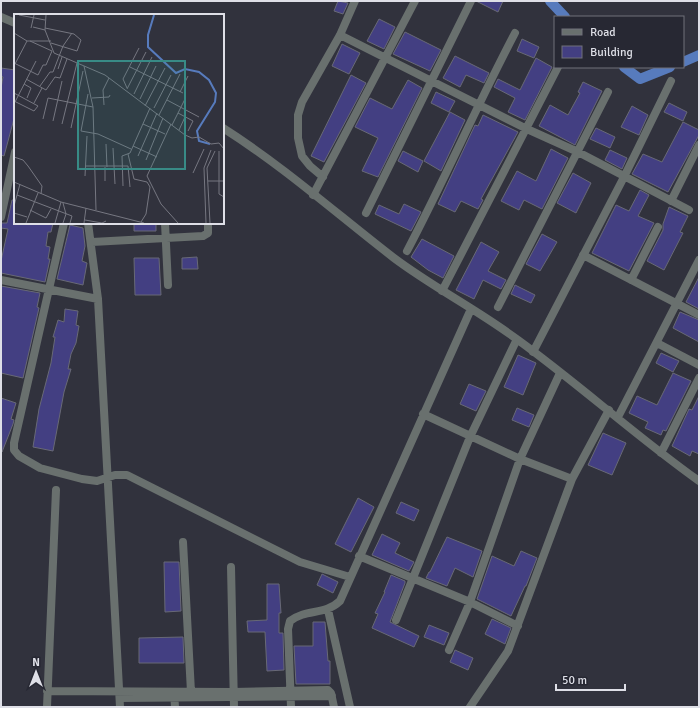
<svg xmlns="http://www.w3.org/2000/svg" width="700" height="708" viewBox="0 0 700 708" font-family="Signika,sans-serif">
  <style>
    .lines { fill: none; stroke-linecap: round; stroke-linejoin: round }
    .canal { stroke: #577bbd; stroke-width: 10 }
    .building { fill: #433f82; stroke: #686976 }
    .street { stroke: #69706e; stroke-width: 8 }
    .inset-river { fill: none; stroke: #577bbd; stroke-width: 2 }
    .inset-road { fill: none; stroke: #767781; stroke-width: 1 }
    .view { fill: #388b86; fill-opacity: 0.15; stroke: #388b86; stroke-width: 2 }
    .inset-edge { fill: none; stroke: #dedfe7; stroke-width: 2 }
  </style>
  <rect width="100%" height="100%" fill="#31323d"/>
  <g class="lines">
    <path class="canal" d="M550 1 565 17
      M683 62 699 55
      M624 67 640 79 670 67"/>
  </g>
  <path class="building" d="M338 1 348 3 343 14 334 11Z
    M476 1H503L498 12Z
    M379 19 395 27 384 49 367 41Z
    M405 32 441 50 430 71 393 54Z
    M522 39 539 47 534 58 517 51Z
    M342 44 360 53 349 74 332 66Z
    M455 56 489 73 484 83 466 75 460 87 443 78Z
    M536 58 552 67 525 120 508 112 515 98 494 87 498 79 520 90Z
    M1 68 15 70V115L4 156 1 155V88L3 77 1 76Z
    M351 75 366 83 324 162 311 156Z
    M408 80 422 88 378 177 362 171 378 138 355 127 370 98 392 109Z
    M583 82 602 91 575 145 539 126 550 105 568 115 580 93 578 92Z
    M436 92 455 101 449 112 431 103Z
    M669 103 687 112 683 121 664 112Z
    M632 106 648 115 639 135 621 127Z
    M450 112 465 120 441 171 424 161Z
    M483 115 518 132 481 199 483 200 478 209 461 201 455 212 438 204 475 125 478 126Z
    M683 122 699 130V135L668 192 632 174 643 154 662 162Z
    M596 128 615 137 610 148 590 139Z
    M551 149 568 158 542 209 524 200 519 210 501 201 517 171 536 181Z
    M610 150 627 158 622 169 605 160Z
    M403 151 423 161 418 172 398 161Z
    M573 173 591 183 576 213 557 203Z
    M640 190 649 195 638 216 654 223 629 271 592 253 616 205 629 211Z
    M12 200H15V223H53L51 232H48L46 246 50 247 48 259H50L45 282 1 273V261L8 229 1 228V223H7Z
    M404 204 421 212 411 231 375 214 379 205 399 214Z
    M669 207 688 216 680 232 683 233 664 270 647 261 663 230V224Z
    M134 223H156V231H134Z
    M70 225 83 228 85 246 82 261 87 263 83 285 57 279Z
    M542 234 557 242 540 271 526 264Z
    M422 239 454 256 443 278 428 270 411 257Z
    M481 242 499 252 488 271 506 280 501 289 483 280 474 299 456 290Z
    M197 257 198 269H182V258Z
    M134 258H159L161 295H135Z
    M699 277V309L686 302Z
    M515 285 535 295 531 303 511 294Z
    M1 286 40 293 37 307 39 308 23 378 1 373Z
    M65 309 78 311 76 325 79 326 76 343 71 354 68 369H71L64 392 53 451 33 447 39 409 51 363 55 337H53L58 320 64 322Z
    M680 312 699 320V342L673 328Z
    M661 353 679 361 673 372 656 363Z
    M518 355 536 363 523 395 504 387Z
    M673 373 691 381 666 431 663 430 661 435 645 428 648 422 629 413 637 396 657 405Z
    M469 384 486 391 476 411 460 404Z
    M699 396V454L692 451 690 456 672 446 689 409 692 410Z
    M1 398 16 403 11 419 14 420 13 424 2 452Z
    M517 408 534 415 529 427 512 420Z
    M603 433 626 443 612 475 588 465Z
    M358 498 374 507 351 552 335 544Z
    M401 502 419 510 414 521 396 513Z
    M382 534 400 543 395 553 414 562 409 571 372 555Z
    M447 537 482 551 473 577 455 568 447 586 426 578 429 572H430Z
    M521 551 537 558 526 586H525L511 616 477 599 492 556 514 566Z
    M164 562H179L181 611 165 612Z
    M322 574 338 582 333 593 317 585Z
    M391 575 405 581V583L390 622 419 636 414 647 372 628 378 614 375 613 385 592H384Z
    M267 584H279L281 613H279V633H283L284 670 267 671 265 632H248L247 621 267 620Z
    M492 619 511 628 505 644 485 634Z
    M313 622H325L328 661H330V684H296L294 646H313Z
    M429 625 449 633 444 645 424 637Z
    M183 637 184 663H139V638Z
    M455 650 473 658 468 670 450 662Z"/>
  <g class="lines">
    <path class="street" d="M1 17 15 23
      M340 35 527 129 578 152 689 210
      M223 128C283 166 337 214 394 258 434 288 478 310 518 340 580 385 637 437 699 481
      M323 177 310 166 302 156 298 138V115L302 102 340 35 355 1
      M313 195 415 1
      M671 201 699 145
      M366 213 471 1
      M1 217 15 152
      M64 223 14 443V450L19 456 40 468 82 479 97 481 115 475H127L300 562 350 577
      M88 223 98 299 120 707
      M165 223 168 285
      M92 242 203 236 208 233V223
      M407 251C445 179 477 105 515 33
      M583 255 699 315
      M1 280 98 299
      M631 280 658 227
      M442 291 558 67
      M498 307 608 92
      M657 343 699 365
      M533 352 624 177 671 81
      M423 414 520 459 572 479
      M618 417 699 260
      M661 453 699 378
      M183 542 191 692
      M359 556 470 602 518 626
      M231 567 234 707
      M328 610 350 707
      M396 620 470 437 517 339
      M449 650 470 602 520 459 560 373
      M47 691 233 692 328 690 331 693 334 707
      M174 692 175 707
      M120 698 332 696
      M47 707 56 490
      M291 707 288 629 290 621C307 608 324 616 340 601L471 309
      M470 707 508 651 572 479 609 410"/>
  </g>
  <g transform="translate(14 14)">
    <rect width="210" height="210" fill="#31323d"/>
    <path class="inset-river" d="M140 1 134 21V33L162 59 171 55 185 58 195 66 202 79 201 88 183 117 185 127 196 130"/>
    <path class="inset-road" d="M5 1 31 6M32 1 31 16 40 39 91 61 171 121 178 124 185 123 197 130 205 129 210 135M19 13 31 16M17 14 20 1M31 14 60 20 67 26 63 37 37 29M0 19 13 27M16 27 38 37M0 49 24 61 29 51H32L38 37M1 50 13 27H37M70 52 79 93 82 196M116 53 169 79M44 55 48 43M12 65 32 76 41 63 46 64 53 45M10 70 17 74 13 84M26 72 36 58H39L49 32 58 19M113 74 109 65 125 34M113 75 132 38M166 78 174 62M0 79 24 92 20 97 0 87M74 80 67 117 84 120 117 135M120 80 138 43M78 84 95 83 96 81M126 85 142 52M153 86 185 103M1 88 22 47M20 89 28 74M90 91 89 76 95 64M131 92 151 54M140 94 157 61M164 99 179 107 174 117M145 101 166 60M29 105 34 84 79 93M39 107 48 67M48 110 63 49M129 110 151 120M157 110 133 162 147 190 164 209M158 111 171 85M57 114 69 57M165 116 171 103M92 130 93 153M119 132 143 143M99 134 101 170M205 137V180L210 183M114 140 120 165 133 168 136 173 132 200 127 208M124 142 143 99M0 143 9 146 14 152 28 172 27 180M132 146 149 104M71 152H114L116 173M91 153V167M179 159 190 135M71 162 73 122M194 167H210M0 168 47 188 130 209M109 172 108 142 116 139 136 94M3 181 58 202 56 209M0 192 6 170M16 196 32 204 37 195M0 199 13 203M71 206 88 209 92 207M12 209 24 179M41 209 47 188M49 209 52 200 49 189M70 209 72 194M192 209 190 154 197 136M196 209 193 154 201 137"/>
    <path class="view" d="M64 47H171V155H64Z"/>
    <rect width="210" height="210" class="inset-edge"/>
  </g>
  <rect width="700" height="708" fill="none" stroke="#dedfe7" stroke-width="4"/>
  <rect x="554" y="16" width="130" height="52" fill="#272833" stroke="#70717b"/>
  <rect x="562" y="29" width="20" height="6" fill="#69706e" stroke="#70717b"/>
  <text x="590" y="36" font-size="12" fill="#dedfe7">Road</text>
  <rect x="562" y="46" width="20" height="12" fill="#433f82" stroke="#70717b"/>
  <text x="590" y="56" font-size="12" fill="#dedfe7">Building</text>
  <g transform="translate(36 672)" stroke="#272833" stroke-width="3" paint-order="stroke">
  <path d="M0-3L7 15L0 10L-7 15Z" fill="#dedfe7"/>
  <text y="-6" font-size="11" font-weight="bold" text-anchor="middle" fill="#dedfe7">N</text>
  </g>
  <path d="M556 684v6h69v-6" fill="none" stroke="#dedfe7" stroke-width="2"/>
  <text x="562" y="684" font-size="12" fill="#dedfe7" stroke="#272833" stroke-width="3" paint-order="stroke">50 m</text>
</svg>
